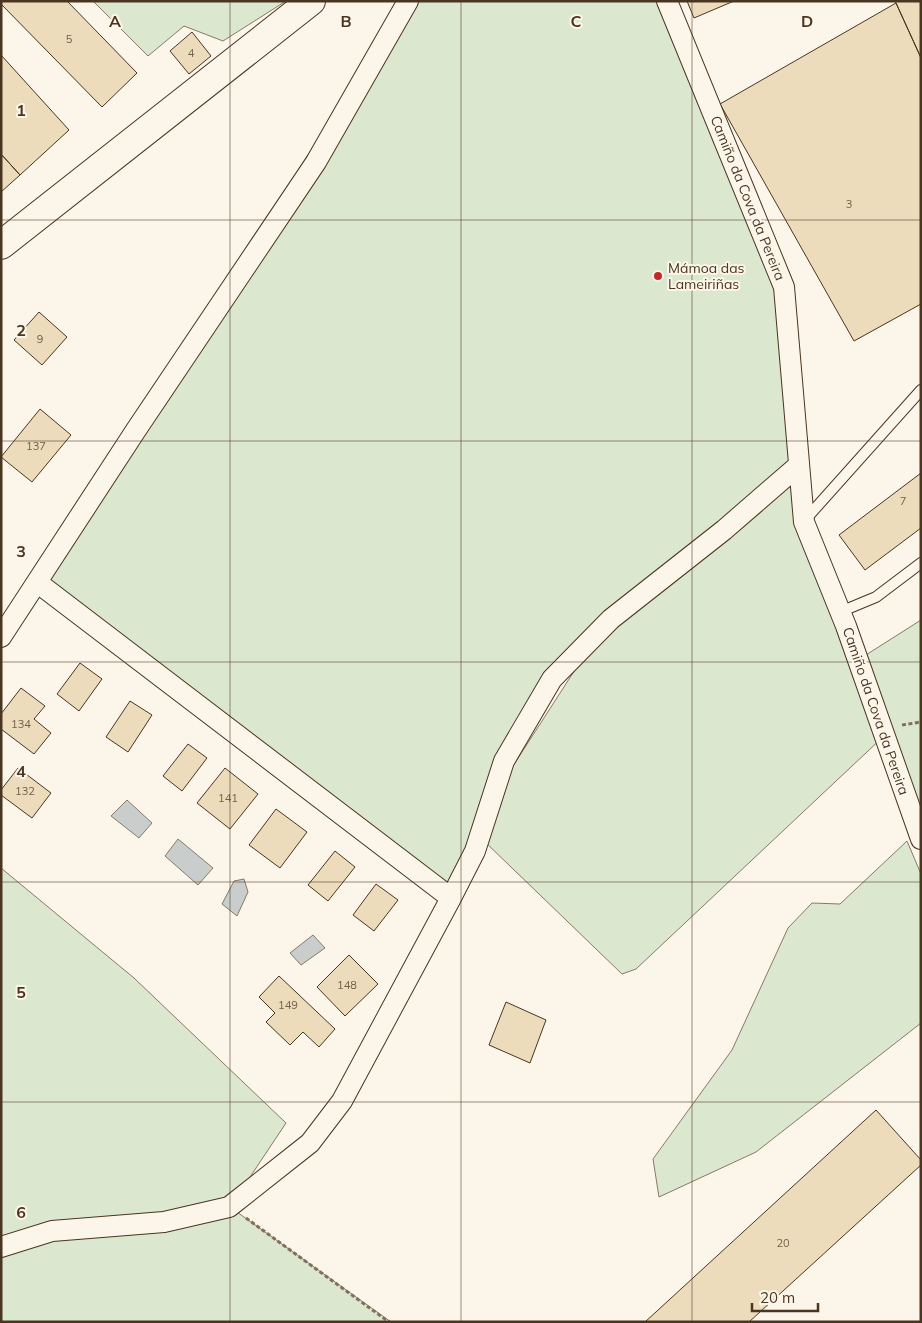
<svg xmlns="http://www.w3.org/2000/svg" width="922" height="1323" viewBox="0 0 922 1323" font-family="Mulish,sans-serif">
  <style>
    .green { fill: #dce7d0; stroke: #887966 }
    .water { fill: #c9cecd; stroke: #887966 }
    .building { fill: #ecdcbc; stroke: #4a3520 }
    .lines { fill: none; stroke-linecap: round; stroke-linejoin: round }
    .lane-casing { stroke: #4a3520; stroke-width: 12 }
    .street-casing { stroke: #4a3520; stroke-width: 22 }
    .secondary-casing { stroke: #4a3520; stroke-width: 30 }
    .path { stroke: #7f6f5c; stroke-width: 3; stroke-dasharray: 4 2.5; stroke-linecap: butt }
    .lane { stroke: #fbf6e9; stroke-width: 10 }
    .street { stroke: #fbf6e9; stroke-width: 20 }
    .secondary { stroke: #fbf6e9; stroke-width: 28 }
    .grid { fill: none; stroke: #4a3520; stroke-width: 1; stroke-opacity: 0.55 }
    .poi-dot { fill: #c62828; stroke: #fbf6e9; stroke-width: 2 }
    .labels { text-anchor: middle; stroke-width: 4; stroke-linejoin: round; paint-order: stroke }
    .number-label { font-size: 11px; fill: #725f47 }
    .street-label { font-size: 14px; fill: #4a3520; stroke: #fbf6e9 }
    .poi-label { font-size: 14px; fill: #4a3520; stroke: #fbf6e9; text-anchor: start }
    .grid-label { font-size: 16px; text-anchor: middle; font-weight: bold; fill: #4a3520; stroke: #fbf6e9; stroke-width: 4; stroke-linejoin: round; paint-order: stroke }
  </style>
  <rect width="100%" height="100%" fill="#fbf6e9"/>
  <path class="green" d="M93 1H286L223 41 184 26 148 56Z
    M405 1H667L784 287 810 539 858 660 921 620V839L884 736 636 969 622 974 484 841 511 769 582 659 745 513 646 592 538 704 451 898 38 583Z
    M907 841 921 874V1023L756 1152 659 1197 653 1159 732 1050 788 928 812 903 840 904Z
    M1 868 134 978 286 1123 230 1207 391 1322H1Z"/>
  <path class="water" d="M127 800 152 823 139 838 111 816Z
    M178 839 213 868 198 885 165 856Z
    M244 879 248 892 237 916 222 904 234 881Z
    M313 935 325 948 301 965 290 953Z"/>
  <path class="building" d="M1 1H67L137 73 102 107 1 4Z
    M687 1H734L694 18Z
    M895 1H921V58L896 3Z
    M896 3 921 58V304L854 341 720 104Z
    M192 32 211 56 189 74 170 51Z
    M1 55 69 130 20 175 1 154Z
    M1 154 20 175 1 192Z
    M39 312 67 337 42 365 14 340Z
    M40 409 71 435 32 482 1 457Z
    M921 473V528L865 570 839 535Z
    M80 663 102 679 79 711 57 694Z
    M21 688 45 706 34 719 51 733 34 754 1 729V714Z
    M130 701 152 715 128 752 106 737Z
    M188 744 207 758 182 791 163 776Z
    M18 768 51 793 32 818 1 795V790Z
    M225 768 258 794 230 829 197 803Z
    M276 809 307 832 280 868 249 845Z
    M335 851 355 867 328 901 308 885Z
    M376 884 398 900 374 931 353 915Z
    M349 955 378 984 345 1016 317 987Z
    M279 976 335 1029 319 1047 303 1032 290 1045 266 1022 275 1013 259 997Z
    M506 1002 546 1020 530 1063 489 1045Z
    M876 1110 921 1160V1165L749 1322H645Z"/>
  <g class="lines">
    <g class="lane-casing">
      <path id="lane" d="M804 521 921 390
        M840 612 876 597 921 563"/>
    </g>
    <g class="street-casing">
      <path id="street" d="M667 1 784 287 804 522 846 626 921 839
        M1 637 136 430 316 162 408 1
        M451 898 475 851 504 761 552 679 611 619 724 530 799 465
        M1 1247 52 1231 164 1222 229 1207 310 1143 342 1101 451 898 38 583"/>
    </g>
    <g class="secondary-casing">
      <path id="secondary" d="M1 245 311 1"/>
    </g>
    <path class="path" d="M902 725 921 722
      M246 1218 389 1322"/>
    <use href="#lane" class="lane"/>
    <use href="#street" class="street"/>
    <use href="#secondary" class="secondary"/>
  </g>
  <path class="grid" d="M230 1V1322M461 1V1322M692 1V1322M1 220H921M1 441H921M1 662H921M1 882H921M1 1102H921"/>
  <circle class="poi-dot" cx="658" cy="276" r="5"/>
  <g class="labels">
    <g class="number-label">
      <text x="69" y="43">5</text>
      <text x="191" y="57">4</text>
      <text x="849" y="208">3</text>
      <text x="40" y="343">9</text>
      <text x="36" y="450">137</text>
      <text x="903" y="505">7</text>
      <text x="21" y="728">134</text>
      <text x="25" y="795">132</text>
      <text x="228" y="802">141</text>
      <text x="347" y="989">148</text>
      <text x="288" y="1009">149</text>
      <text x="783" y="1247">20</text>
    </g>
    <g class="street-label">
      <text transform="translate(748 198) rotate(68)" y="5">Camiño da Cova da Pereira</text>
      <text transform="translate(876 711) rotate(71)" y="5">Camiño da Cova da Pereira</text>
    </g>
    <g class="poi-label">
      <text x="668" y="273">Mámoa das<tspan x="668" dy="16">Lameiriñas</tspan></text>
    </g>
  </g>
  <g class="grid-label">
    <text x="115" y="27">A</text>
    <text x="346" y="27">B</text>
    <text x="576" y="27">C</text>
    <text x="807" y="27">D</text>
    <text x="21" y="116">1</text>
    <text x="21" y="336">2</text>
    <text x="21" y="557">3</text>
    <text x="21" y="777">4</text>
    <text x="21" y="998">5</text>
    <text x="21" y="1218">6</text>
  </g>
  <rect width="922" height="1323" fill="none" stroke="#4a3520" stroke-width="5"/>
  <path d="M752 1303v8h66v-8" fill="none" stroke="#4a3520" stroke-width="2.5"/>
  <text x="760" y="1303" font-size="15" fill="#4a3520" stroke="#fbf6e9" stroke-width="4" paint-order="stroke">20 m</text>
</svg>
